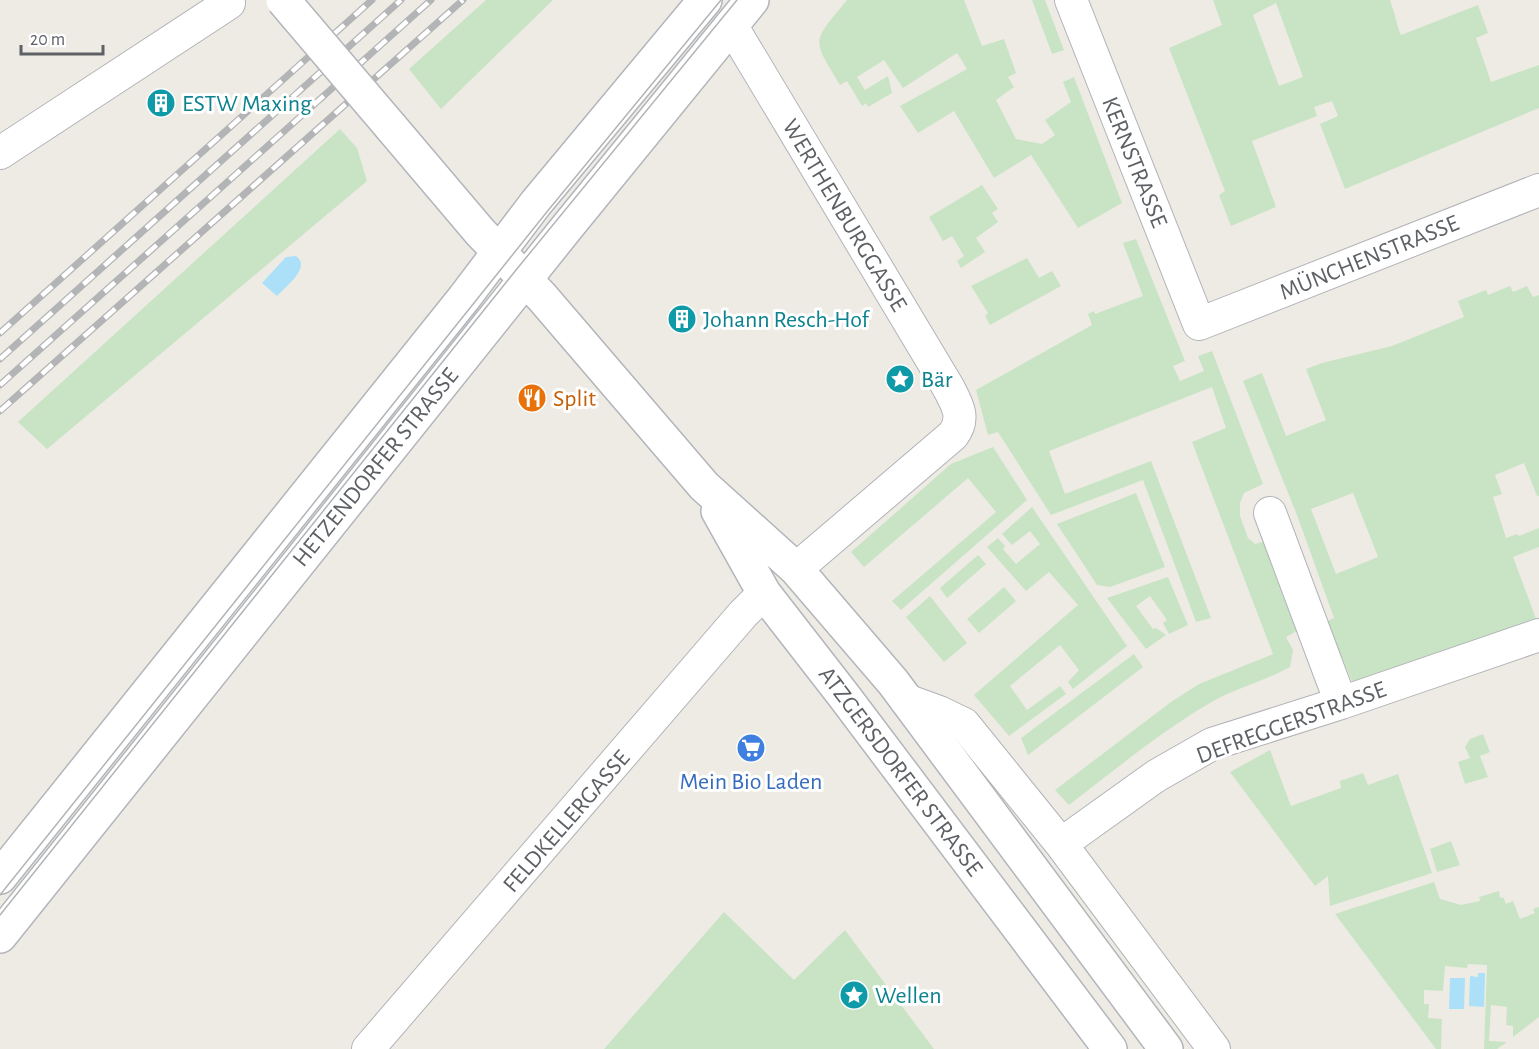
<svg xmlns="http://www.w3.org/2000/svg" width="1539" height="1049" viewBox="0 0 1539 1049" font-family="'Alegreya Sans',sans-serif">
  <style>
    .green { fill: #c8e4c4; fill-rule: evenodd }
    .water { fill: #abe0f8 }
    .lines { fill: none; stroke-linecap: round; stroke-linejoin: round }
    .minor-casing { stroke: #b1b3b7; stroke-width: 34 }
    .secondary-casing { stroke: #b2b5b9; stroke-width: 36 }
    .minor { stroke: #fff; stroke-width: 32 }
    .secondary { stroke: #fff; stroke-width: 33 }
    .tram { stroke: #b3b4b5; stroke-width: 1.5 }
    .rail-casing { stroke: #b3b4b5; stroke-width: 7 }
    .rail { stroke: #fff; stroke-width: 4.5; stroke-dasharray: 14; stroke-linecap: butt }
    .secondary-bridge-casing { stroke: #b2b5b9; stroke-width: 36; stroke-linecap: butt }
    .secondary-bridge { stroke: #fff; stroke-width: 33 }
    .labels { text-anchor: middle; stroke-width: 6; stroke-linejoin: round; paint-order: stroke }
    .culture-label { font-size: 24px; fill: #0d838f; stroke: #fff; text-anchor: start }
    .street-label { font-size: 24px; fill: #5d6165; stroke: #fff }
    .food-label { font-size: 24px; fill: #c56008; stroke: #fff; text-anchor: start }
    .shop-label { font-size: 24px; fill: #366cbe; stroke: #fff }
  </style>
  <rect width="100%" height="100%" fill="#eeebe5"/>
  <path class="green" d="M486 0H553L441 109 409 69Z
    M847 0H964L982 46 1004 39 1016 73 1008 77 1014 87 996 100 1016 139 1042 144 1055 135 1045 120 1071 102 1063 82 1074 77 1122 203 1078 228 1031 155 994 178 954 111 918 133 900 106 967 69 957 53 903 88 884 60 857 77 865 90 888 76 892 93 868 107 866 103 862 106 847 81 840 85C811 37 812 43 847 0Z
    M1032 0H1045L1064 50 1052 54Z
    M1213 0H1391L1390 1C1395 12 1396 24 1401 35L1478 5 1488 33 1476 38 1491 82 1539 65V108L1345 189 1320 124 1338 116 1332 101 1314 107 1317 116 1252 141 1276 207 1231 226 1219 195 1225 191 1169 48 1222 25ZM1276 3 1303 77 1279 86 1253 15Z
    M340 129 357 148 367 181 47 449 18 422Z
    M982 185 998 209 992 213 998 222 976 238 985 252 961 268 957 261 964 256 952 236 943 241 929 217Z
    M1136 239 1185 361 1173 366 1180 381 1204 371 1198 356 1212 351 1263 484 1244 493 1240 503V516L1248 538 1255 544 1262 542 1267 545 1299 630 1286 637 1293 650 1290 667C1265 681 1235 688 1210 703 1160 732 1115 770 1069 805L1055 790 1171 702 1199 684 1273 654 1192 442 1226 428 1212 387 1049 451 1065 494 1151 461 1211 618 1196 622 1143 480 1051 515 998 432 988 435 976 390 1092 325 1088 314 1094 311 1095 314 1143 296 1123 243Z
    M1027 258 1039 278 1052 271 1061 286 990 325 985 316 988 313 971 286Z
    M1510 286 1513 292 1527 286 1533 297 1539 295V496H1537L1524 463 1495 475 1502 494 1493 497 1506 538 1517 534 1519 536 1539 528V547L1513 557 1538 624 1354 686 1327 621 1334 618 1297 515 1243 381 1262 373 1286 436 1326 420 1306 369 1322 363 1392 346 1464 317 1458 301 1486 290 1488 295ZM1353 493 1378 557 1336 574 1311 509Z
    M993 447 1027 500 901 610 892 601 996 512 968 478 864 567 851 552 951 464Z
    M1136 493 1165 567 1110 587 1097 585 1057 524Z
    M1032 507 1127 646 1073 689 1068 682 1079 670 1060 645 1010 686 1027 710 1060 686 1066 694 1009 736 974 695 1078 605 1049 572 1026 591 987 547 998 538 1005 546 1003 549 1016 564 1040 544 1030 531 1012 545 1002 534Z
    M978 555 986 564 947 598 940 588Z
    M1168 577 1188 625 1169 634 1163 623 1167 620 1150 596 1136 606 1153 629 1156 628 1166 635 1146 649 1107 598Z
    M1004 587 1016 601 979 633 967 619Z
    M930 596 967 643 944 662 906 617Z
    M1134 654 1143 667 1028 755 1021 738Z
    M1483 734 1490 752 1480 756 1488 777 1465 784 1458 762 1470 758 1465 747 1470 739Z
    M1270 750 1291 806 1341 788 1340 781 1363 773 1368 785 1398 774 1432 873 1330 906 1328 876 1315 886 1230 772Z
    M1451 841 1460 865 1437 872 1430 849Z
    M1434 882 1440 899 1461 905 1480 901 1479 897 1499 891 1500 898 1503 897 1506 904 1513 901 1520 919 1535 913 1533 909 1539 907V1017L1513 1037V1026L1506 1025 1507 1007 1491 1005 1489 1041 1507 1042 1497 1049H1484L1487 965 1468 964 1467 968 1445 966 1443 991 1424 990V1004H1429L1428 1018 1442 1019 1441 1049H1436L1335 914Z
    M724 912 794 980 845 930 934 1049H604Z"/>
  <path class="water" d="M296 256C312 267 285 287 277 296L262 283 286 257Z
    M1478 973H1485L1484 1007 1469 1006 1470 976 1478 977Z
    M1450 978H1465L1464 1009H1449Z"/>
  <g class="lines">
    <g class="minor-casing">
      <path id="minor" d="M1071 0 1199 324 1539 190
        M731 25 948 387C957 404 966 418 953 435L796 569
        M0 153 229 3
        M1270 513 1341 703
        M906 700 939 712 964 724 1061 844 1214 1049
        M1061 844 1156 776 1212 744 1341 703 1539 635
        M368 1049 743 614 764 593"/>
    </g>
    <g class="secondary-casing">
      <path id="secondary" d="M391 127 480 232 542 297 704 486 796 569 893 682 1166 1049
        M718 511 764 593 844 696 1110 1049
        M0 877 464 298 536 203 705 0
        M0 936 564 231 752 0"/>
    </g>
    <use href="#minor" class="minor"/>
    <use href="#secondary" class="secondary"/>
    <path class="tram" d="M0 895 546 213 721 0
      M0 915 516 270 737 0"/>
    <g class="rail-casing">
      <path id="rail" d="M0 333 372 0
        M0 359 401 0
        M0 385 431 0
        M0 411 463 0"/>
    </g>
    <use href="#rail" class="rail"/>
    <g class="secondary-bridge-casing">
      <path id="secondary-bridge" d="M283 0 391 127"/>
    </g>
    <use href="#secondary-bridge" class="secondary-bridge"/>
  </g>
  <defs>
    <g id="building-disc" transform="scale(1.5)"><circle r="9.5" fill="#0f9aa8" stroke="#fff"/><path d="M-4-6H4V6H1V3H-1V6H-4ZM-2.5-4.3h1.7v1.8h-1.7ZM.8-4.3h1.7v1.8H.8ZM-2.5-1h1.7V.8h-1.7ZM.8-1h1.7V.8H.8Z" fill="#fff"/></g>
    <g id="sight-disc" transform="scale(1.5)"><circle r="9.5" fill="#0f9aa8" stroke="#fff"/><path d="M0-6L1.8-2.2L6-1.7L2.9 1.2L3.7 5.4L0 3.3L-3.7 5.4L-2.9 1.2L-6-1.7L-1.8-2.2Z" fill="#fff"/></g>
    <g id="restaurant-disc" transform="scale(1.5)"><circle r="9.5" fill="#e8710a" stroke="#fff"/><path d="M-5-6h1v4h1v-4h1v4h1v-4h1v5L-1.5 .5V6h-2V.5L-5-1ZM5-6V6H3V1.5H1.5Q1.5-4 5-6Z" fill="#fff"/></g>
    <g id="supermarket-disc" transform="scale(1.5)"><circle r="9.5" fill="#3f7fe0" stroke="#fff"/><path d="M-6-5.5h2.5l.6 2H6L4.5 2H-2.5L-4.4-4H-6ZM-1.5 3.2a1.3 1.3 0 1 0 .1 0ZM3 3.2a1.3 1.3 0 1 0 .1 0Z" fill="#fff"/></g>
  </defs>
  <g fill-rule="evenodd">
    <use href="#building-disc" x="161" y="103"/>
    <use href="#building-disc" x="682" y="319"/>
    <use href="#sight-disc" x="900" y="379"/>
    <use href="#restaurant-disc" x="532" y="398"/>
    <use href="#supermarket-disc" x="751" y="748"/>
    <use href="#sight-disc" x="854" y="995"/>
  </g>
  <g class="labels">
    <g class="culture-label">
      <text x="182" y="111">ESTW Maxing</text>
      <text x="703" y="327">Johann Resch-Hof</text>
      <text x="921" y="387">Bär</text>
      <text x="875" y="1003">Wellen</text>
    </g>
    <g class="street-label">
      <text transform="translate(1135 162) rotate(68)" y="8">KERNSTRASSE</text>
      <text transform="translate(845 215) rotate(59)" y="8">WERTHENBURGGASSE</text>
      <text transform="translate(1369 257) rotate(-22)" y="8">MÜNCHENSTRASSE</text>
      <text transform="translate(375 467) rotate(-51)" y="8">HETZENDORFER STRASSE</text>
      <text transform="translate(1291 722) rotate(-20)" y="8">DEFREGGERSTRASSE</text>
      <text transform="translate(901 771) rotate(53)" y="8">ATZGERSDORFER STRASSE</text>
      <text transform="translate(566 821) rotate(-49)" y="8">FELDKELLERGASSE</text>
    </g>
    <g class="food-label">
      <text x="553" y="406">Split</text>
    </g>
    <g class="shop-label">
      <text x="751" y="789">Mein Bio Laden</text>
    </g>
  </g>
  <path d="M21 45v9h82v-9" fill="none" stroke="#5d6165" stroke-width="3"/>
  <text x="30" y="45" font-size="18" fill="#5d6165" stroke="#ffffff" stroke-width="4.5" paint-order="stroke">20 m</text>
</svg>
